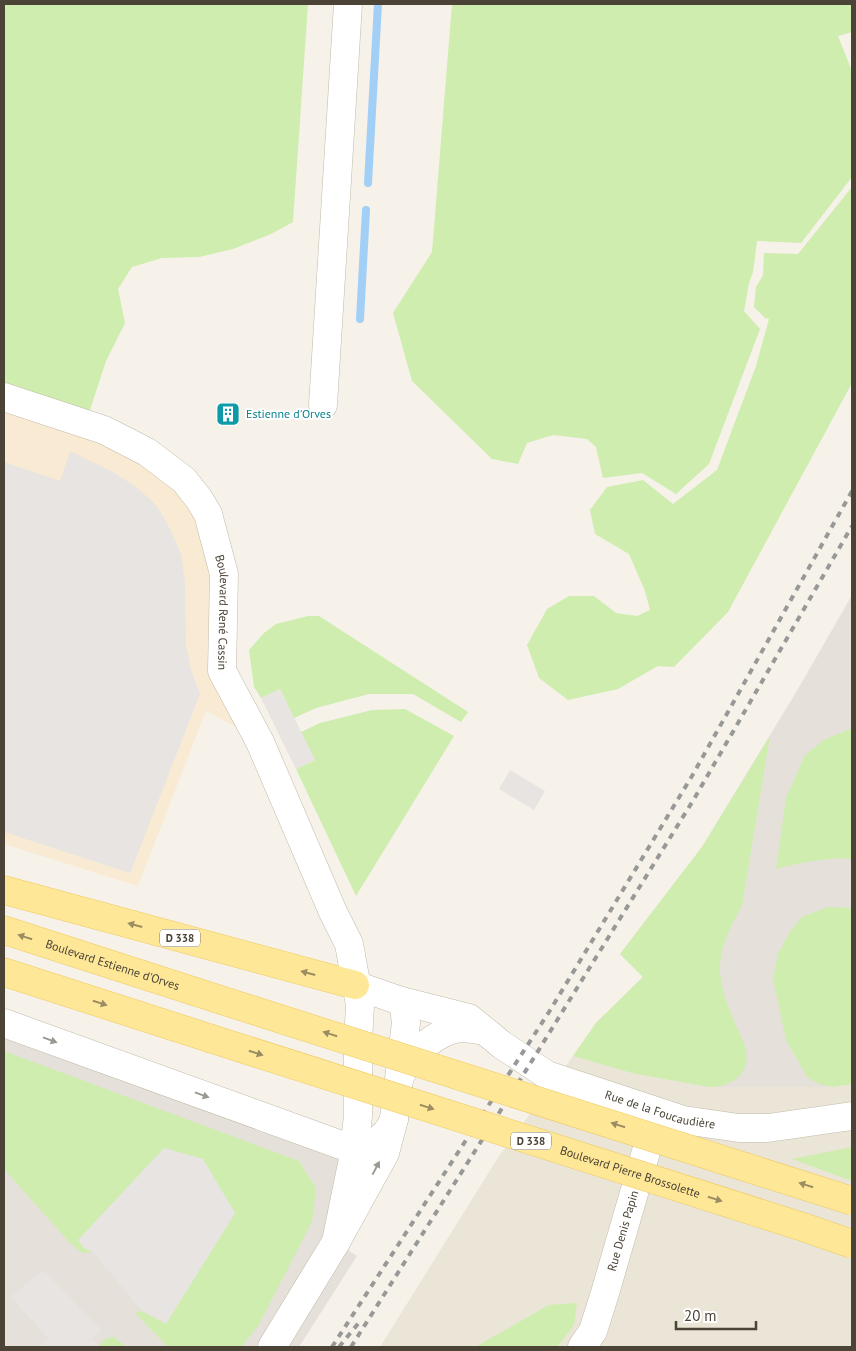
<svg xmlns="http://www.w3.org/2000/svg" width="856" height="1351" viewBox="0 0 856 1351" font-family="'PT Sans',sans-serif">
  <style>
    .residential { fill: #eae5d6 }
    .commercial { fill: #f9ead3 }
    .industrial { fill: #e5e1da }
    .green { fill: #ceedae }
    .parking { fill: #e7e4e1 }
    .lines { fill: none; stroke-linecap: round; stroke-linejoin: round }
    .stream { stroke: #a1cff6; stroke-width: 8 }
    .minor-casing { stroke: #c2bbaa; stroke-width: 29 }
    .major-casing { stroke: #eec95e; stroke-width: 29 }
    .minor { stroke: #fff; stroke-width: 28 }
    .major { stroke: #ffe798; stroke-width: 28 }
    .rail { stroke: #989898; stroke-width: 4; stroke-dasharray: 6 6; stroke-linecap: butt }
    .major-bridge-casing { stroke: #eec95e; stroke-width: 29; stroke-linecap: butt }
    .major-bridge { stroke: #ffe798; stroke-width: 28 }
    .oneway { fill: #9b8d62 }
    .oneway2 { fill: #9b9890 }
    .labels { text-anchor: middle; stroke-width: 4; stroke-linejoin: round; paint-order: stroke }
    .shield { fill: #fff; stroke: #807b72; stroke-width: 1 }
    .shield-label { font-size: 11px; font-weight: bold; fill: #4a4336 }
    .culture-label { font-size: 12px; fill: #0d838f; stroke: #fff; text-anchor: start }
    .street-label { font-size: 12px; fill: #4a4336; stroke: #fff }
  </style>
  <rect width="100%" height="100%" fill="#f6f2e9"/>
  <path class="residential" d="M573 1056 632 1073 829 1087 852 1084V1347H380L499 1156Z"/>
  <path class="commercial" d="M4 397 104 430 208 514 222 671 259 739 206 711 138 886 4 844Z"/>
  <path class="industrial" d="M852 595V1084L829 1087H709L632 1073 573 1056 596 1023 643 977 620 954 702 847 798 689Z
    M4 1023 341 1145 336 1242 357 1256 299 1347H4Z"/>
  <path class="green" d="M4 4H308L293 222 271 234 233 249 199 257 162 258 132 267 118 289 125 323 106 361 88 416 4 388Z
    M452 4H852V32L838 36 852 71V177L801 243 757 241 753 272 749 283 744 311 760 329 709 464 676 494 642 473 603 478 596 447 587 439 553 435 527 443 518 464 492 459 412 381 393 313 432 252Z
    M852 187V383L728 612 674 667 658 666 618 689 568 700 539 678 527 645 547 609 569 596H594L616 613 637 616 650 610 645 591 629 554 595 534 590 510 607 487 643 480 673 504 717 470 756 366 769 319 765 318 754 307 756 287 763 275 764 253 798 254Z
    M308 616H319L468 712 461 722 413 694H369L316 708 294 718 280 689 261 698 254 687 249 650 264 633 276 624Z
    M405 709 454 736 356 896 296 769 315 760 301 732 320 723 372 710Z
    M850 729H852V859C826 857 801 863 776 869L786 798 805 755 824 740Z
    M770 736 742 906C731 926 719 947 720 971 721 990 729 1009 736 1026 740 1034 745 1043 746 1051 750 1075 731 1087 709 1087L632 1073 573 1056 596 1023 643 977 620 954 702 847Z
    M828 907 852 908V1084L833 1087 819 1084 807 1077 786 1040 773 979 778 954 789 933 802 917Z
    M4 1051 299 1161 316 1188 312 1222 258 1326 241 1347H168L135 1313 142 1311 166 1323 235 1213 78 1240 84 1248 93 1252 82 1253 70 1243 4 1169Z
    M852 1147V1181L792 1159Z
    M577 1303 574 1325 557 1347H475L549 1305Z
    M114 1337 127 1347H100L98 1346 107 1338Z"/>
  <path class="parking" d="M70 451 111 471 135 486 150 499 158 508 170 529 181 554 185 583 186 645 191 670 200 694 130 873 4 832V462L60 481Z
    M280 689 315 760 296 769 261 698Z
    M510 770 545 791 534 810 499 789Z
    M164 1148 203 1159 235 1213 166 1324 142 1311 93 1252 84 1248 78 1240Z
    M43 1270 101 1330 92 1339 100 1347H38L48 1338 11 1297Z"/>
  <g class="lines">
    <path class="stream" d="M368 183 378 4
      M360 319 366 210"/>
    <g class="minor-casing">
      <g id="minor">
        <path id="s1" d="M4 397 104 430 147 452 184 480 199 499 208 514 224 574 222 671 260 742 333 912 349 944 360 1005 358 1042V1116L353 1159 336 1242"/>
        <path d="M323 405 348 4"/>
        <path id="s2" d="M355 985 398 1000 469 1018 502 1045 547 1075 683 1120 739 1128H768L852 1116"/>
        <path d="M4 1023 341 1145C366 1146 384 1145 394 1119"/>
        <path d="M400 1077C407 1056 439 1029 462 1028 468 1028 475 1030 482 1030"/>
        <path d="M272 1347 336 1242 385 1153 394 1119 406 1023 404 1007 398 1000"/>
        <path id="s3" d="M582 1347 593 1331 605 1293 657 1114"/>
      </g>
    </g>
    <g class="major-casing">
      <g id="major">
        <path d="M4 890 355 985"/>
        <path id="s4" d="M4 930 221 1000"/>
        <path d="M4 972 209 1038"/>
      </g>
    </g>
    <use href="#minor" class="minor"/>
    <use href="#major" class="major"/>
    <path class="rail" d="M332 1347 549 1012 692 776 852 491
      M339 1347 361 1320
      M351 1347 530 1064 694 799 852 526"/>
    <g class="major-bridge-casing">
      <g id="major-bridge">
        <path d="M221 1000 852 1201"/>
        <path id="s5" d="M209 1038 803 1227 852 1244"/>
      </g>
    </g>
    <use href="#major-bridge" class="major-bridge"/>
  </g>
  <defs><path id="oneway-solid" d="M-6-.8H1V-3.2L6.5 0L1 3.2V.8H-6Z" transform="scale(1.25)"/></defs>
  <g class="oneway">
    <use href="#oneway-solid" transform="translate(135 925) rotate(-165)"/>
    <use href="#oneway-solid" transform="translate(25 937) rotate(-162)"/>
    <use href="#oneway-solid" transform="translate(308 973) rotate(-165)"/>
    <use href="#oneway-solid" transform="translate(100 1003) rotate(18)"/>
    <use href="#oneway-solid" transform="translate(330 1034) rotate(-162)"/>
    <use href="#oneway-solid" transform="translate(256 1053) rotate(18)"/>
    <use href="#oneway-solid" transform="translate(427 1107) rotate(18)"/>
    <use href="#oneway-solid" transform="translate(618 1125) rotate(-162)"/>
    <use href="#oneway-solid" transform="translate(806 1185) rotate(-162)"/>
    <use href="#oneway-solid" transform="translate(715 1199) rotate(17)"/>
  </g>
  <g class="oneway2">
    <use href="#oneway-solid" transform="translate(50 1040) rotate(20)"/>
    <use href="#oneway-solid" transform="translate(202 1095) rotate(20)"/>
    <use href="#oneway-solid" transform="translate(376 1168) rotate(-62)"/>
  </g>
  <defs>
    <g id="building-square" transform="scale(1.25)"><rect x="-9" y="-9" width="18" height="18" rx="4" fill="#0f9aa8" stroke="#fff"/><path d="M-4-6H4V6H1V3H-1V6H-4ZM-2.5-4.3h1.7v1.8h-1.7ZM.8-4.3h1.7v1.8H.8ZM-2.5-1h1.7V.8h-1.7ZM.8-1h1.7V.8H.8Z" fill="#fff"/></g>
  </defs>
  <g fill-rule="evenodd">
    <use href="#building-square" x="228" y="414"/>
  </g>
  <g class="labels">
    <g class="shield">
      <rect x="160" y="929.5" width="40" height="17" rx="4"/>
      <rect x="511" y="1132.5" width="40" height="17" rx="4"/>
    </g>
    <g class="shield-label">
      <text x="180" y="942">D 338</text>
      <text x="531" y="1145">D 338</text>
    </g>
    <g class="culture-label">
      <text x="246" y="418">Estienne d'Orves</text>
    </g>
    <g class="street-label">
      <text dy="4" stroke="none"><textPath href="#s1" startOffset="342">Boulevard René Cassin</textPath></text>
      <text dy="4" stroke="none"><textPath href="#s4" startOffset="114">Boulevard Estienne d'Orves</textPath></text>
      <text dy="4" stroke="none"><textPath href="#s2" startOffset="334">Rue de la Foucaudière</textPath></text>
      <text dy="4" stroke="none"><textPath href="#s5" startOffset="442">Boulevard Pierre Brossolette</textPath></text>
      <text dy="4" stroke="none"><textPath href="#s3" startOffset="124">Rue Denis Papin</textPath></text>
    </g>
  </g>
  <rect width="856" height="1351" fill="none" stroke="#4a4336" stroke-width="10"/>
  <path d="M676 1321v8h80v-8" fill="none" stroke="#4a4336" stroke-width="2.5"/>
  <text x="684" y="1321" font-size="15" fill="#4a4336" stroke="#ffffff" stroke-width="4" paint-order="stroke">20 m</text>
</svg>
